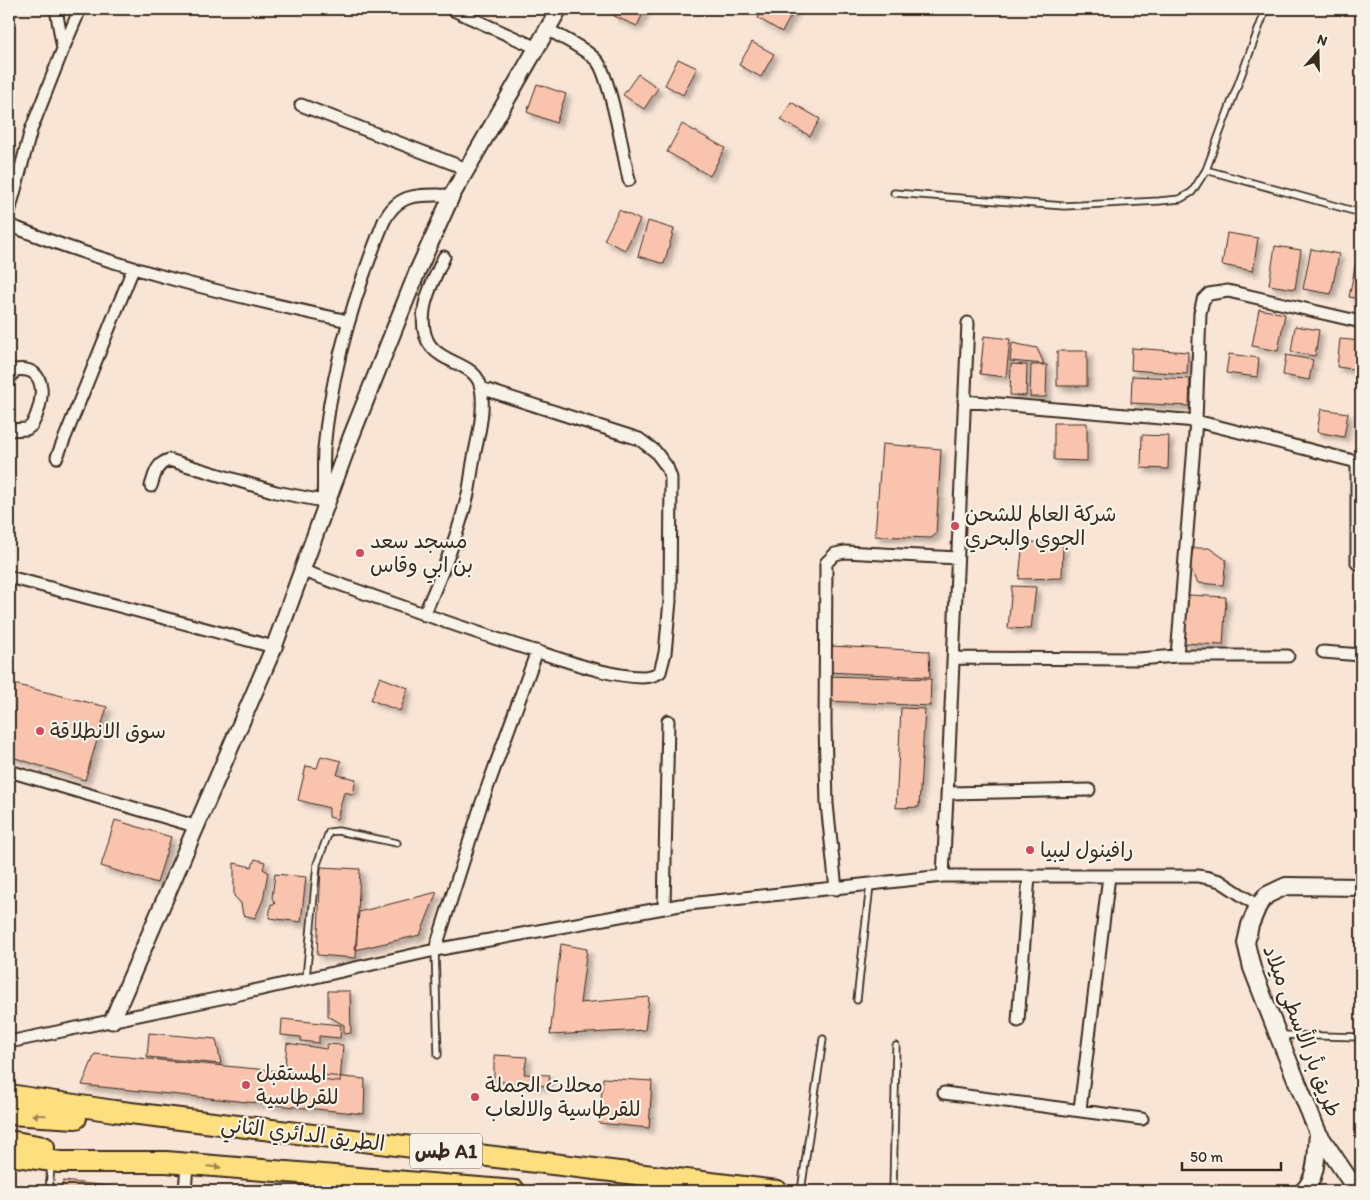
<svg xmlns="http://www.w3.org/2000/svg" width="1370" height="1200" viewBox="0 0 1370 1200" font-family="Itim,'Playpen Sans Arabic',sans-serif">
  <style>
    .building { fill: #f9c3ad; stroke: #3b2a1e; filter: url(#shadow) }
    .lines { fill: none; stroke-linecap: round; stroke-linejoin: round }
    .service-casing { stroke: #3b2a1e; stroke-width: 9 }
    .minor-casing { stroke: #3b2a1e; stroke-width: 15 }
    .tertiary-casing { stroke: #3b2a1e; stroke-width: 19 }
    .secondary-casing { stroke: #3b2a1e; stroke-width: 20 }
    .trunk-casing { stroke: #3b2a1e; stroke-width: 24 }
    .service { stroke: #f7f3e8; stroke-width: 5.5 }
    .minor { stroke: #f7f3e8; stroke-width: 11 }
    .tertiary { stroke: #f7f3e8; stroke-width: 15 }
    .secondary { stroke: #f7f3e8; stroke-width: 16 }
    .trunk { stroke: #fedf80; stroke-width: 20 }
    .oneway { fill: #9c844f }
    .poi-dot { fill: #d1495b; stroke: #f7f3e8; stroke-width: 2 }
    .labels { text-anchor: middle; stroke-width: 4.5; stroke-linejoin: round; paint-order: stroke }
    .shield { fill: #f7f3e8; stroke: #73665b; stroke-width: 1 }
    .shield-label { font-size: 20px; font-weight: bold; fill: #3b2a1e }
    .poi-label { font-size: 21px; fill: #3b2a1e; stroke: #f7f3e8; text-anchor: start }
    .street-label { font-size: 21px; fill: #3b2a1e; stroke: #f7f3e8 }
  </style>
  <defs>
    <filter id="shadow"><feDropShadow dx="4.5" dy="4.5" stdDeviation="2.5" flood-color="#0004"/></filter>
  </defs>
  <rect width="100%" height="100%" fill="#f8e5d6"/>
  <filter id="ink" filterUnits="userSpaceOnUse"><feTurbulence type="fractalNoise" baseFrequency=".02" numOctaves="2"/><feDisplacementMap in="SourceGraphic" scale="10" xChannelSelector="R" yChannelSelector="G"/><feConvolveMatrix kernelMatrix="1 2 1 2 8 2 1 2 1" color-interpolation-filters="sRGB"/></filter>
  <g filter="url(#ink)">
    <path class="building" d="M617 9H645L637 26 614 16Z
      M763 9H795L782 32 758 18Z
      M752 42 774 54 761 77 739 65Z
      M678 59 697 68 683 95 665 85Z
      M638 74 658 88 644 109 623 95Z
      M537 84 566 94 556 123 527 112Z
      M791 102 820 119 810 136 781 120Z
      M682 124 725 148 710 176 667 152Z
      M619 210 640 220 625 250 604 240Z
      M648 221 674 229 664 264 638 256Z
      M1227 233 1258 238 1253 271 1222 265Z
      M1275 246 1301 250 1295 289 1269 285Z
      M1311 249 1339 254 1331 294 1303 289Z
      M1356 262 1361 263V299L1349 297Z
      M1259 309 1285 314 1278 351 1252 346Z
      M1295 326 1319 330 1315 356 1291 352Z
      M984 336 1010 339 1006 377 980 374Z
      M1340 339 1361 341V370L1337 367Z
      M1012 343 1037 348 1044 364 1010 361Z
      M1132 348 1188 352 1187 374 1131 370Z
      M1057 351H1087V386H1057Z
      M1229 354 1259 358 1257 377 1226 373Z
      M1286 355 1313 360 1309 380 1283 375Z
      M1011 364 1027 365 1026 396 1010 395Z
      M1031 365H1047L1046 397H1030Z
      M1132 376 1190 379 1189 406 1131 403Z
      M1321 409 1348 413 1344 437 1317 432Z
      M1054 423H1087V461L1054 460Z
      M1142 435 1169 436 1168 469 1141 468Z
      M882 444 941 449 936 534 931 538 875 536Z
      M1023 541 1063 545 1062 578 1019 579Z
      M1194 548H1209L1226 560 1223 585 1198 583 1188 562Z
      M1012 586 1036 587 1031 629 1008 628Z
      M1189 595 1226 597 1223 645 1183 643Z
      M830 646 929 651 930 677 826 672Z
      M827 676 931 679 930 706 827 701Z
      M380 677 408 688 400 711 371 700Z
      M9 683 107 707 85 780 9 756Z
      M901 708 925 709 919 807 896 808Z
      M321 756 341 761 337 775 356 779 353 794 344 792 337 819 329 817V808L298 800 306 766 317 768Z
      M115 820 171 837 157 883 101 866Z
      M255 859 265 862 263 869 268 872 263 900 255 918 243 915 241 903 234 896V863L252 867Z
      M321 867 360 869 356 958 317 955Z
      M275 874 306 877 301 922 269 918 271 904H275L272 898Z
      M437 892 420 935 355 950 359 912Z
      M561 944 587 949 580 1003 649 997 645 1030 550 1035Z
      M328 991H350L351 1033 344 1034V1025L328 1016Z
      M282 1019 341 1025 340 1038 319 1036V1043L301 1041V1037L281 1035Z
      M149 1033 216 1039 221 1064 147 1057Z
      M287 1043 326 1049 327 1044 343 1045 340 1082 284 1077Z
      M95 1054 365 1079 364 1114 82 1085Z
      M494 1055 527 1057 524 1074 550 1075 548 1086 494 1081Z
      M603 1078 652 1081 649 1128 599 1123Z
      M1356 1123H1361V1162H1359Z
      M63 1181 151 1191H62Z"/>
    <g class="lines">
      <g class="service-casing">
        <path id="service" d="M1206 170 1266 9
          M894 193 1064 206 1159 201 1180 199 1192 192 1206 170 1361 213
          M435 950 438 1055
          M306 978 317 864 329 832 338 831 397 843
          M857 1000 870 885
          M1280 1035 1361 1037
          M49 1191 51 1165
          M801 1191 823 1039
          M893 1191 896 1046"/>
      </g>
      <g class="minor-casing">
        <path id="minor" d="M451 9 537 48
          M549 30C564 39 585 48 597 61 610 76 624 157 629 180
          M63 49 80 9
          M301 105 467 169
          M9 212 31 130 63 49 56 9
          M9 225C118 269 233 296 348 321
          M9 379 15 370C51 365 43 405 32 425L27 429 9 430
          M964 401 1196 421 1361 463
          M57 457 133 269
          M151 486C155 474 156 464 169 460L276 492 323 501
          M323 506C324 487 323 468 324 449 331 370 354 295 384 221 400 190 421 196 452 195
          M1357 563V462
          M303 571C381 599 459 628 538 652 571 662 607 676 642 677 649 677 654 676 660 672L665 653 670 601 671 478 667 467 655 451 639 439 481 388
          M9 577 274 647
          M424 615C441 575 458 536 468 494 471 480 472 466 475 452 479 433 485 408 481 388 475 353 416 371 424 310 426 293 437 273 444 257
          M1323 652 1361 655
          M1177 656 1196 421 1200 313 1203 300 1209 294 1228 291 1361 322
          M955 658 1138 659 1177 656H1288
          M9 771 198 827
          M948 793 1089 790
          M943 876C953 692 958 508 968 323
          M836 889 827 804 825 724 826 563 835 554 845 552 957 558
          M664 908 668 721
          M435 950 481 805 537 651
          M1018 1021 1029 876
          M9 1042 235 995 435 950 680 905 943 876H1198L1209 878 1220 881 1258 906
          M944 1093 1142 1119
          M1080 1109 1109 876
          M185 1191 187 1165"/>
      </g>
      <g class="tertiary-casing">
        <path id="tertiary" d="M112 1021 274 647 351 437 418 270 452 195 559 9"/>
      </g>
      <g class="secondary-casing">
        <path id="secondary" d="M1361 887 1286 886 1267 895 1258 906 1250 925 1246 943 1252 968 1278 1035 1318 1133 1351 1182 1361 1191
          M1303 1191C1318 1178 1316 1152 1318 1133"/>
      </g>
      <g class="trunk-casing">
        <path id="trunk" d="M9 1095 114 1111 777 1191
          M9 1114 76 1118
          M9 1141 44 1147
          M9 1155 60 1162H166L515 1191"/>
      </g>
      <use href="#service" class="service"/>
      <use href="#minor" class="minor"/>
      <use href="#tertiary" class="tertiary"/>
      <use href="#secondary" class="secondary"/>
      <use href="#trunk" class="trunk"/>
    </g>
    <defs><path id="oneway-solid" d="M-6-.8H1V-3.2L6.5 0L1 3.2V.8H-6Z" transform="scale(1.25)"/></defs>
    <g class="oneway">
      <use href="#oneway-solid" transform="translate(39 1115) rotate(-178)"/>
      <use href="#oneway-solid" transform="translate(214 1167) rotate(5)"/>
    </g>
  </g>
  <g class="poi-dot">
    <circle cx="955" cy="526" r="5"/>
    <circle cx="360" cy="553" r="5"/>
    <circle cx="40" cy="731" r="5"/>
    <circle cx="1030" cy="850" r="5"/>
    <circle cx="246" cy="1085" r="5"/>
    <circle cx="475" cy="1097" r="5"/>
  </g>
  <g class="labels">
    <rect class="shield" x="410" y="1133.5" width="72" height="35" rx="4"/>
    <g class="shield-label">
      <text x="446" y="1158">طس A1</text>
    </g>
    <g class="poi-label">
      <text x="965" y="521">شركة العالم للشحن<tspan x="965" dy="24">الجوي والبحري</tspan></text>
      <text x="370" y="548">مسجد سعد<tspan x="370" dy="24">بن ابي وقاس</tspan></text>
      <text x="50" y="738">سوق الانطلاقة</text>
      <text x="1040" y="857">رافينول ليبيا</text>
      <text x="256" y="1080">المستقبل<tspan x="256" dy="24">للقرطاسية</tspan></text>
      <text x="485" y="1092">محلات الجملة<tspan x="485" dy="24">للقرطاسية والالعاب</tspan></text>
    </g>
    <g class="street-label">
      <text transform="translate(1302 1031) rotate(69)" y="7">طريق بأر الأسطى ميلاد</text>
      <text transform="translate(303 1134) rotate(7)" y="7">الطريق الدائري الثاني</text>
    </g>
  </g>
  <rect width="1370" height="1200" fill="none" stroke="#f7f3e8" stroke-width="30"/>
  <rect x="15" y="15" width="1340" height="1170" fill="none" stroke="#3b2a1e" stroke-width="2" filter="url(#ink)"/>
  <g transform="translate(1318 52) rotate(20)" stroke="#f7f3e8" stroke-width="4" paint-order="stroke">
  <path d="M0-4L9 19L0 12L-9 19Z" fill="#3b2a1e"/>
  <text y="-8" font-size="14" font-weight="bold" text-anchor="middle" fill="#3b2a1e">N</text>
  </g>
  <path d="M1182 1162v8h99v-8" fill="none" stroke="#3b2a1e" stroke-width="2.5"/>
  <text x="1190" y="1162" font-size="15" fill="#3b2a1e" stroke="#f7f3e8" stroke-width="4" paint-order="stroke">50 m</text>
</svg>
